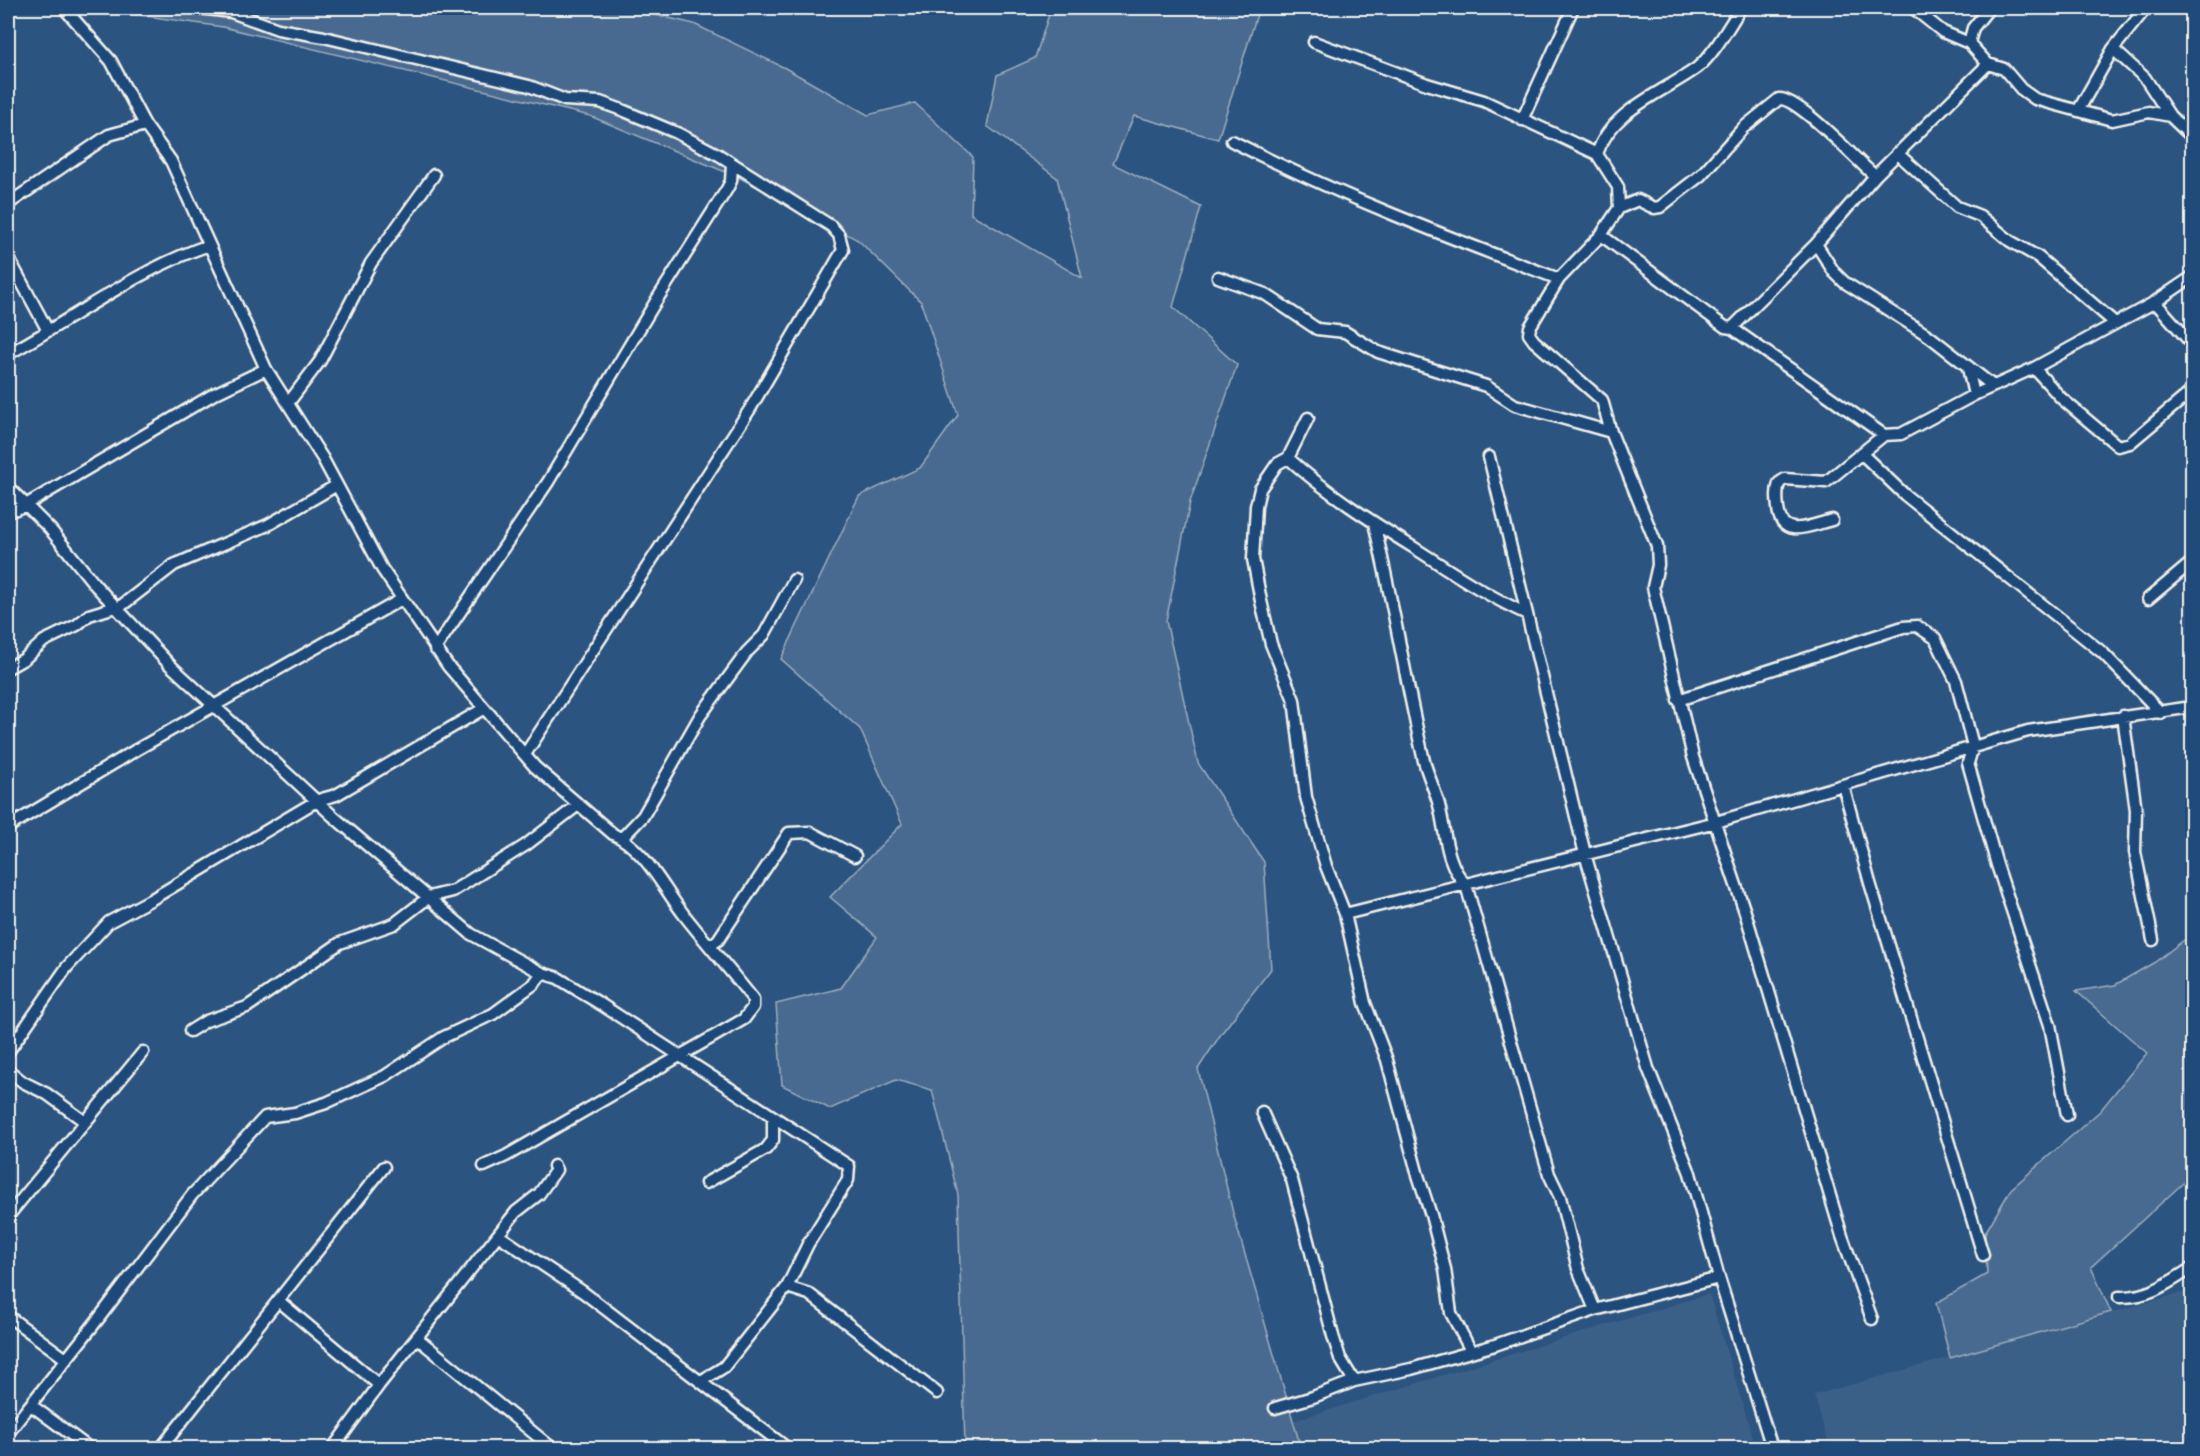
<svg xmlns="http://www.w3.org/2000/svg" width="2200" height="1456" viewBox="0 0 2200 1456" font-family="'Shantell Sans',sans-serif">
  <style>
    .built { fill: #3b6088 }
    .green { fill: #496b90; stroke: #9eaebc; stroke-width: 1.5 }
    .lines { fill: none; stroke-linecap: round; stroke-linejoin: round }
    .minor-casing { stroke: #f4f1e8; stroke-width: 15 }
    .minor { stroke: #1f4a7a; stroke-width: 10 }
  </style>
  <rect width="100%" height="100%" fill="#2c5481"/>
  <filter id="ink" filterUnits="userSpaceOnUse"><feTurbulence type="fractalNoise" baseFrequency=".0167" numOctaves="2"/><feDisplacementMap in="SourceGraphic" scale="12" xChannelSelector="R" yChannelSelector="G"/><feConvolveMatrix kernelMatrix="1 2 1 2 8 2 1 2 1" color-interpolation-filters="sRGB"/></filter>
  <g filter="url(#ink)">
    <path class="built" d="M2192 1290V1448H1830L1814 1395Z
      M1709 1294 1756 1448H1301L1293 1421Z"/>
    <path class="green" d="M90 8H627L694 24 785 68 868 115 915 103 973 157 971 214 1082 278 1057 178 987 126 997 75 1035 58 1051 8H1259L1218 139 1134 116 1113 164 1201 207 1173 307 1237 365 1190 502 1166 621 1198 763 1264 862 1271 969 1221 1034 1198 1069 1233 1213 1301 1448H965L958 1195 932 1090 896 1080 830 1109 782 1085 776 1004 841 988 877 937 830 897 902 824 860 729 781 659 859 496 920 468 958 415 921 302 858 240 740 178 590 116 223 27Z
      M2192 934V1175L2091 1267 2111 1312 1950 1358 1936 1303 1987 1274 1985 1233 2011 1189 2100 1111 2147 1053 2076 991 2115 985 2155 962Z"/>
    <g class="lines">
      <g class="minor-casing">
        <path id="minor" d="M64 8 111 61 145 125 171 161 266 369 323 459 382 569 448 666 535 767 613 834C645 848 664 890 685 916 707 944 731 971 753 999V1007L744 1019 506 1156 484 1166
          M199 8 231 12 278 29 324 37 529 86 565 100 600 102 622 110 677 133 719 155 831 226 839 235 843 250 750 409 526 753
          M1913 8 1943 32 1969 43 1988 64 2004 69 2021 89 2035 99 2112 120 2149 112 2170 116 2192 137
          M1314 42 1427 84 1484 101 1597 154
          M1969 43 1973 28 1989 8
          M2113 49 2145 78 2170 116
          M2078 111 2113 49 2146 8
          M1522 120 1573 8
          M1232 141C1337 195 1448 237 1559 279
          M1897 153 1957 207 1980 216 2010 241 2038 257 2115 323
          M8 204 109 135 145 125
          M1619 208 1638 200 1654 208 1660 207 1701 175 1743 128 1779 99C1798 97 1857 161 1875 176
          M1601 235 1725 327 1732 328 1816 244 1875 176 1988 64
          M1816 244 1834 272 1844 282 1929 336 1993 386
          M8 257 47 329
          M1218 277 1265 294 1317 329 1345 332 1378 352 1486 386 1515 405 1611 432 1657 546 1658 565 1653 587 1693 757 1746 915 1842 1236 1872 1319
          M2155 302 2192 344
          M1732 328 1884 435
          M8 354C75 318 136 270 209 245
          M1968 368 1974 395
          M2034 368 2061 398 2118 446 2130 443 2192 391
          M289 402 320 361 371 263 434 175
          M1308 418 1288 458 1277 464 1260 489 1256 506 1253 559 1261 601 1271 644 1294 700 1306 797 1326 866 1345 914 1365 1003 1387 1060 1417 1172 1431 1215 1445 1269 1451 1313 1471 1351
          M1611 432 1602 400 1534 341 1529 334 1530 327 1559 279 1601 235 1619 208 1618 187 1597 154C1611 110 1662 93 1697 68 1715 53 1728 27 1741 8
          M1863 455 1905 495 2103 653 2161 713
          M1489 457 1585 854 1648 1068 1690 1173 1719 1278 1772 1448
          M1288 458C1328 494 1371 521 1416 549 1452 572 1487 596 1527 614
          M8 487 50 529 96 586 170 665 334 817 471 934 542 973 558 978 602 1005 849 1166 848 1180 808 1244 787 1287
          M8 512 24 506 214 394 266 369
          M1832 520C1811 525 1781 541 1778 508 1777 499 1776 492 1779 483L1785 479 1826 482 1884 435 1901 434 1974 395 2034 368 2155 302 2192 277
          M1374 523C1393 602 1406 682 1424 761 1428 776 1435 790 1439 805 1446 833 1445 863 1466 885L1549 1174 1560 1197 1578 1269 1595 1310
          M2148 599 2192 562
          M117 609 174 565 268 525 337 485
          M435 649 548 482 656 301 727 189 731 181 732 165
          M8 668 24 659 44 641 77 625 89 615 115 607
          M1678 700 1903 627 1917 626 1935 638 1956 681 1973 746 1968 763 1997 865 2050 1025 2067 1115
          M2123 716 2136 810 2135 852 2153 940
          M1843 785 1870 883 1983 1255
          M8 827 136 750 402 599
          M622 838 643 816 700 716 747 652 764 635 794 580
          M1345 914 1716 822 2028 731 2192 707
          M706 942 711 945 718 940 789 833 810 832 855 856
          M190 1031 206 1021 247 1007 340 943 394 924 429 897 453 891 526 845 578 805
          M8 1052 67 967 109 922 152 899 318 800 336 795 483 709
          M8 1070 23 1082 47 1094 84 1121
          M1262 1112 1292 1180 1333 1336 1340 1358 1354 1381
          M706 1183 766 1149 773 1140V1118
          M8 1216 143 1052
          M498 1235 583 1292 787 1448
          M2119 1297C2149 1298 2168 1283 2192 1268
          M280 1302 379 1385 333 1448
          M8 1316 66 1359
          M417 1338 552 1448
          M701 1381 724 1367 787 1287 809 1294 937 1393
          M379 1385 516 1212 539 1194 556 1170 554 1166
          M31 1405 89 1448
          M1275 1408 1313 1397 1354 1381 1411 1369 1495 1345 1595 1310 1719 1278
          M8 1433 99 1318 192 1195 265 1117 295 1113 326 1103 385 1076 444 1037 493 1014 534 984 542 973
          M161 1448 384 1167"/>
      </g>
      <use href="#minor" class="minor"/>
    </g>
  </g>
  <rect width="2200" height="1456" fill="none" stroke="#1f4a7a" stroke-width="30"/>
  <rect x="15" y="15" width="2170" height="1426" fill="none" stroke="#f4f1e8" stroke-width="2" filter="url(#ink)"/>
</svg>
